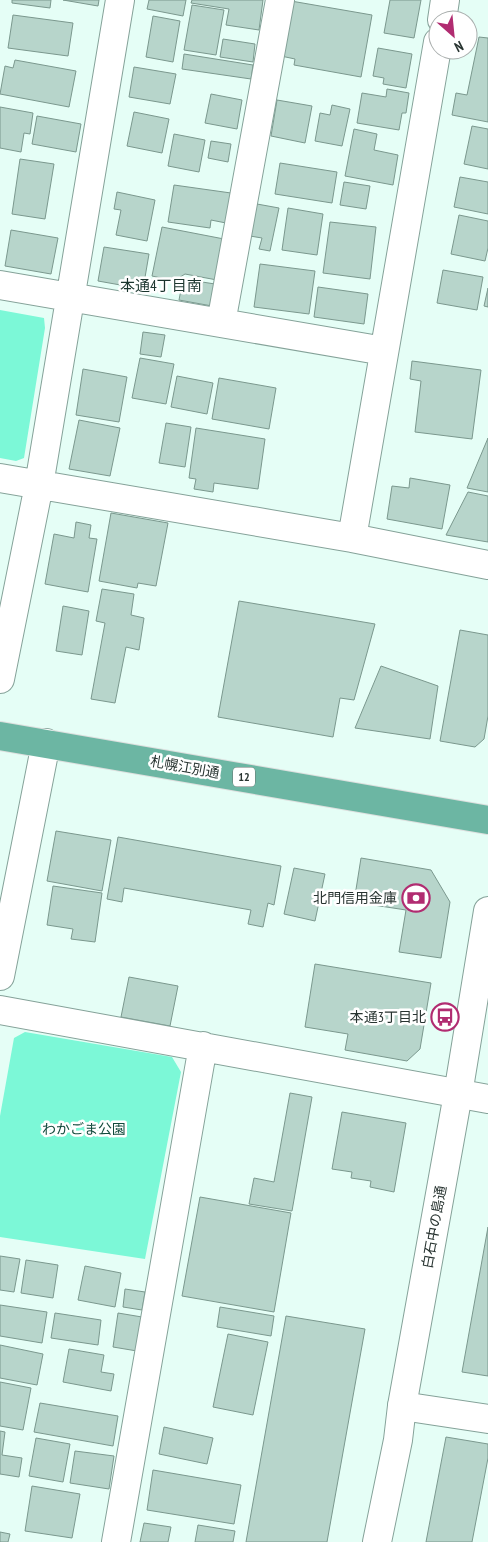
<svg xmlns="http://www.w3.org/2000/svg" width="488" height="1542" viewBox="0 0 488 1542" font-family="'PT Sans Narrow','Noto Sans JP',sans-serif">
  <style>
    .green { fill: #7cf8d7 }
    .building { fill: #b7d5cb; stroke: #7b988e }
    .lines { fill: none; stroke-linecap: round; stroke-linejoin: round }
    .minor-casing { stroke: #85a299; stroke-width: 30 }
    .tertiary-casing { stroke: #85a299; stroke-width: 30 }
    .trunk-casing { stroke: #dddfde; stroke-width: 30 }
    .minor { stroke: #fff; stroke-width: 28 }
    .tertiary { stroke: #fff; stroke-width: 28 }
    .trunk { stroke: #6cb6a3; stroke-width: 28 }
    .labels { text-anchor: middle; stroke-width: 5; stroke-linejoin: round; paint-order: stroke }
    .shield { fill: #fff; stroke: #68716f; stroke-width: 1 }
    .shield-label { font-size: 12px; font-weight: bold; fill: #283431 }
    .street-label { font-size: 14px; fill: #283431; stroke: #fff }
    .poi-label { font-size: 14px; fill: #283431; stroke: #fff; text-anchor: end }
    .park-label { font-size: 14px; fill: #124a3c; stroke: #fff }
    .neighbourhood-label { font-size: 15px; fill: #1b352e; stroke: #fff }
  </style>
  <rect width="100%" height="100%" fill="#e5fef6"/>
  <path class="green" d="M0 310 44 318 45 328 24 458 16 461 0 458Z
    M25 1032 172 1057 181 1072 145 1259 0 1237V1116L14 1038Z"/>
  <path class="building" d="M12 0H51L50 8 12 3Z
    M63 0H99L98 6Z
    M149 0H186L183 16 147 9Z
    M192 0H263L259 30 226 25 229 9 191 3Z
    M390 0H421L414 38 384 33Z
    M291 1 372 15 361 77 294 65 295 59 281 56Z
    M192 5 224 10 216 55 184 50Z
    M13 15 73 23 68 56 8 48Z
    M153 16 180 21 173 62 146 57Z
    M479 37 488 38V122L452 115 456 93 467 95Z
    M223 39 255 44 253 62 220 57Z
    M378 48 412 54 406 88 383 84 384 78 373 76Z
    M184 54 253 65 251 79 182 69Z
    M15 60 76 71 69 107 0 94 5 66 13 68Z
    M134 67 176 74 170 104 129 97Z
    M387 89 409 93 406 113H402L399 130 357 123 362 93 386 97Z
    M211 94 242 100 237 129 205 123Z
    M277 100 312 106 305 143 271 136Z
    M332 105 350 109 342 146 315 141 320 113 330 115Z
    M0 107 33 113 30 134 24 133 21 152 0 148Z
    M134 112 169 119 162 153 127 146Z
    M37 116 81 124 76 152 32 144Z
    M472 126 488 129V169L464 164Z
    M354 129 377 134 374 150 398 155 393 185 345 176Z
    M174 134 205 140 199 172 168 166Z
    M211 141 231 144 228 162 208 158Z
    M20 159 54 164 45 219 12 214Z
    M280 163 337 172 332 203 275 194Z
    M460 177 488 182V214L454 207Z
    M344 182 370 186 366 209 340 205Z
    M174 185 231 193 226 223 211 220 210 228 168 222Z
    M117 192 155 200 147 241 116 235 121 210 114 209Z
    M257 204 279 208 270 251 259 249 262 238 250 236Z
    M288 208 323 214 317 255 282 250Z
    M459 215 488 221V248L485 261 451 254Z
    M330 222 376 227 370 279 323 273Z
    M162 227 224 239 217 280 185 274 174 281 152 276Z
    M11 230 58 238 51 274 5 266Z
    M104 247 149 254 143 289 98 281Z
    M260 264 315 271 309 314 254 307Z
    M443 270 483 277 477 310 437 303Z
    M183 279 215 284 212 306 179 300Z
    M318 287 368 294 364 324 314 317Z
    M488 288V307L484 306Z
    M143 332 165 335 161 357 140 354Z
    M140 358 174 364 166 404 132 398Z
    M412 361 481 370 472 439 415 432 421 381 410 379Z
    M83 369 127 377 119 422 76 415Z
    M177 376 213 383 207 414 171 407Z
    M219 378 276 388 269 429 212 419Z
    M79 420 120 428 110 476 69 469Z
    M166 423 191 427 185 467 159 463Z
    M196 428 265 439 258 489 214 483 213 492 194 489 196 479 189 478Z
    M488 438V492L467 488Z
    M410 478 450 485 442 529 387 519 392 486 409 488Z
    M468 492 488 496V542L446 535Z
    M111 513 168 523 156 586 138 583 137 588 99 581Z
    M76 522 91 525 89 538 97 539 88 592 45 584 54 534 74 538Z
    M102 589 134 594 131 615 144 618 139 650 126 647 115 703 91 699 105 623 96 621Z
    M239 601 375 624 354 700 340 698 333 737 218 717Z
    M63 606 89 611 82 655 56 651Z
    M460 630 488 635V716L484 739 475 747 440 741Z
    M381 666 438 686 430 739 355 728Z
    M56 831 111 840 102 891 47 881Z
    M118 837 281 866 274 905 268 903 263 927 248 924 251 910 124 888 122 902 107 899Z
    M361 858 431 870 450 902 441 958 399 952 406 910 354 902Z
    M294 868 325 874 315 921 284 914Z
    M53 886 102 893 95 942 71 939 73 929 47 925Z
    M315 964 431 983 420 1049 407 1061 345 1050 348 1034 305 1027Z
    M129 977 178 986 170 1026 121 1017Z
    M290 1093 312 1097 292 1211 249 1204 254 1178 274 1182Z
    M342 1112 406 1123 394 1192 370 1187 371 1181 351 1178 352 1172 332 1169Z
    M200 1197 291 1213 274 1312 182 1296Z
    M488 1227V1376L462 1372Z
    M0 1256 20 1259 14 1292 0 1290Z
    M26 1260 58 1265 53 1298 21 1293Z
    M85 1266 121 1273 115 1307 78 1300Z
    M125 1289 145 1292 142 1310 123 1307Z
    M0 1305 47 1312 42 1343 0 1336Z
    M220 1307 274 1316 271 1336 217 1327Z
    M55 1313 101 1320 98 1345 51 1338Z
    M118 1313 142 1317 137 1351 113 1347Z
    M286 1316 365 1329 327 1542H246Z
    M228 1334 268 1342 253 1415 213 1407Z
    M0 1345 43 1354 37 1385 0 1378Z
    M69 1349 104 1355 101 1372 114 1374 111 1391 63 1382Z
    M0 1382 31 1388 23 1430 0 1426Z
    M40 1403 118 1416 113 1446 34 1432Z
    M164 1427 213 1438 207 1464 159 1454Z
    M0 1431 5 1432 2 1455 22 1458 19 1477 0 1474Z
    M446 1437 488 1444V1458L472 1542H426Z
    M36 1438 70 1444 63 1482 29 1476Z
    M75 1451 114 1456 109 1489 70 1483Z
    M153 1470 241 1485 234 1524 147 1510Z
    M32 1486 80 1494 72 1538 25 1531Z
    M144 1523 171 1527 168 1542H140Z
    M198 1525 235 1531 233 1542H195Z
    M0 1532 10 1534 8 1542H0Z"/>
  <g class="lines">
    <g class="minor-casing">
      <path id="minor" d="M442 20 445 0
        M0 285 384 351
        M221 323 280 0
        M0 478 352 538 488 565
        M352 538 438 42
        M0 679 39 485 120 0
        M0 976 46 743
        M0 1010 488 1099
        M402 1406 488 1419
        M116 1542 203 1046"/>
    </g>
    <g class="tertiary-casing">
      <path id="tertiary" d="M377 1542 398 1440 402 1406 458 1094 488 911"/>
    </g>
    <g class="trunk-casing">
      <path id="trunk" d="M0 736 488 820"/>
    </g>
    <use href="#minor" class="minor"/>
    <use href="#tertiary" class="tertiary"/>
    <use href="#trunk" class="trunk"/>
  </g>
  <defs>
    <g id="bank-ring" transform="scale(1.4375)"><circle r="9.5" fill="#fff" stroke="#b12c71" stroke-width="1.5"/><path d="M-6-4H6V4H-6ZM0-2.3a2.3 2.3 0 1 0 0 4.6a2.3 2.3 0 1 0 0-4.6Z" fill="#b12c71"/></g>
    <g id="bus-ring" transform="scale(1.4375)"><circle r="9.5" fill="#fff" stroke="#b12c71" stroke-width="1.5"/><path d="M-5-6H5V4H4V6H2V4H-2V6H-4V4H-5ZM-3.5-4V0h7V-4ZM-3.5 1.2v1.5H-2V1.2ZM2 1.2v1.5H3.5V1.2Z" fill="#b12c71"/></g>
  </defs>
  <g fill-rule="evenodd">
    <use href="#bank-ring" x="416" y="898"/>
    <use href="#bus-ring" x="445" y="1017"/>
  </g>
  <g class="labels">
    <rect class="shield" x="233" y="767.5" width="22" height="19" rx="4"/>
    <g class="shield-label">
      <text x="244" y="781">12</text>
    </g>
    <g class="street-label">
      <text transform="translate(185 767) rotate(10)" y="5">札幌江別通</text>
      <text transform="translate(434 1227) rotate(-80)" y="5">白石中の島通</text>
    </g>
    <g class="poi-label">
      <text x="397" y="903">北門信用金庫</text>
      <text x="426" y="1022">本通3丁目北</text>
    </g>
    <g class="park-label">
      <text x="84" y="1134">わかごま公園</text>
    </g>
    <g class="neighbourhood-label">
      <text x="161" y="291">本通4丁目南</text>
    </g>
  </g>
  <g transform="translate(453 35) rotate(153)"><circle r="24" fill="#ffffff" stroke="#a9aead"/>
  <path d="M0-4L9 19L0 12L-9 19Z" fill="#b12c71"/>
  <text y="-8" font-size="14" font-weight="bold" text-anchor="middle" fill="#283431">N</text>
  </g>
</svg>
